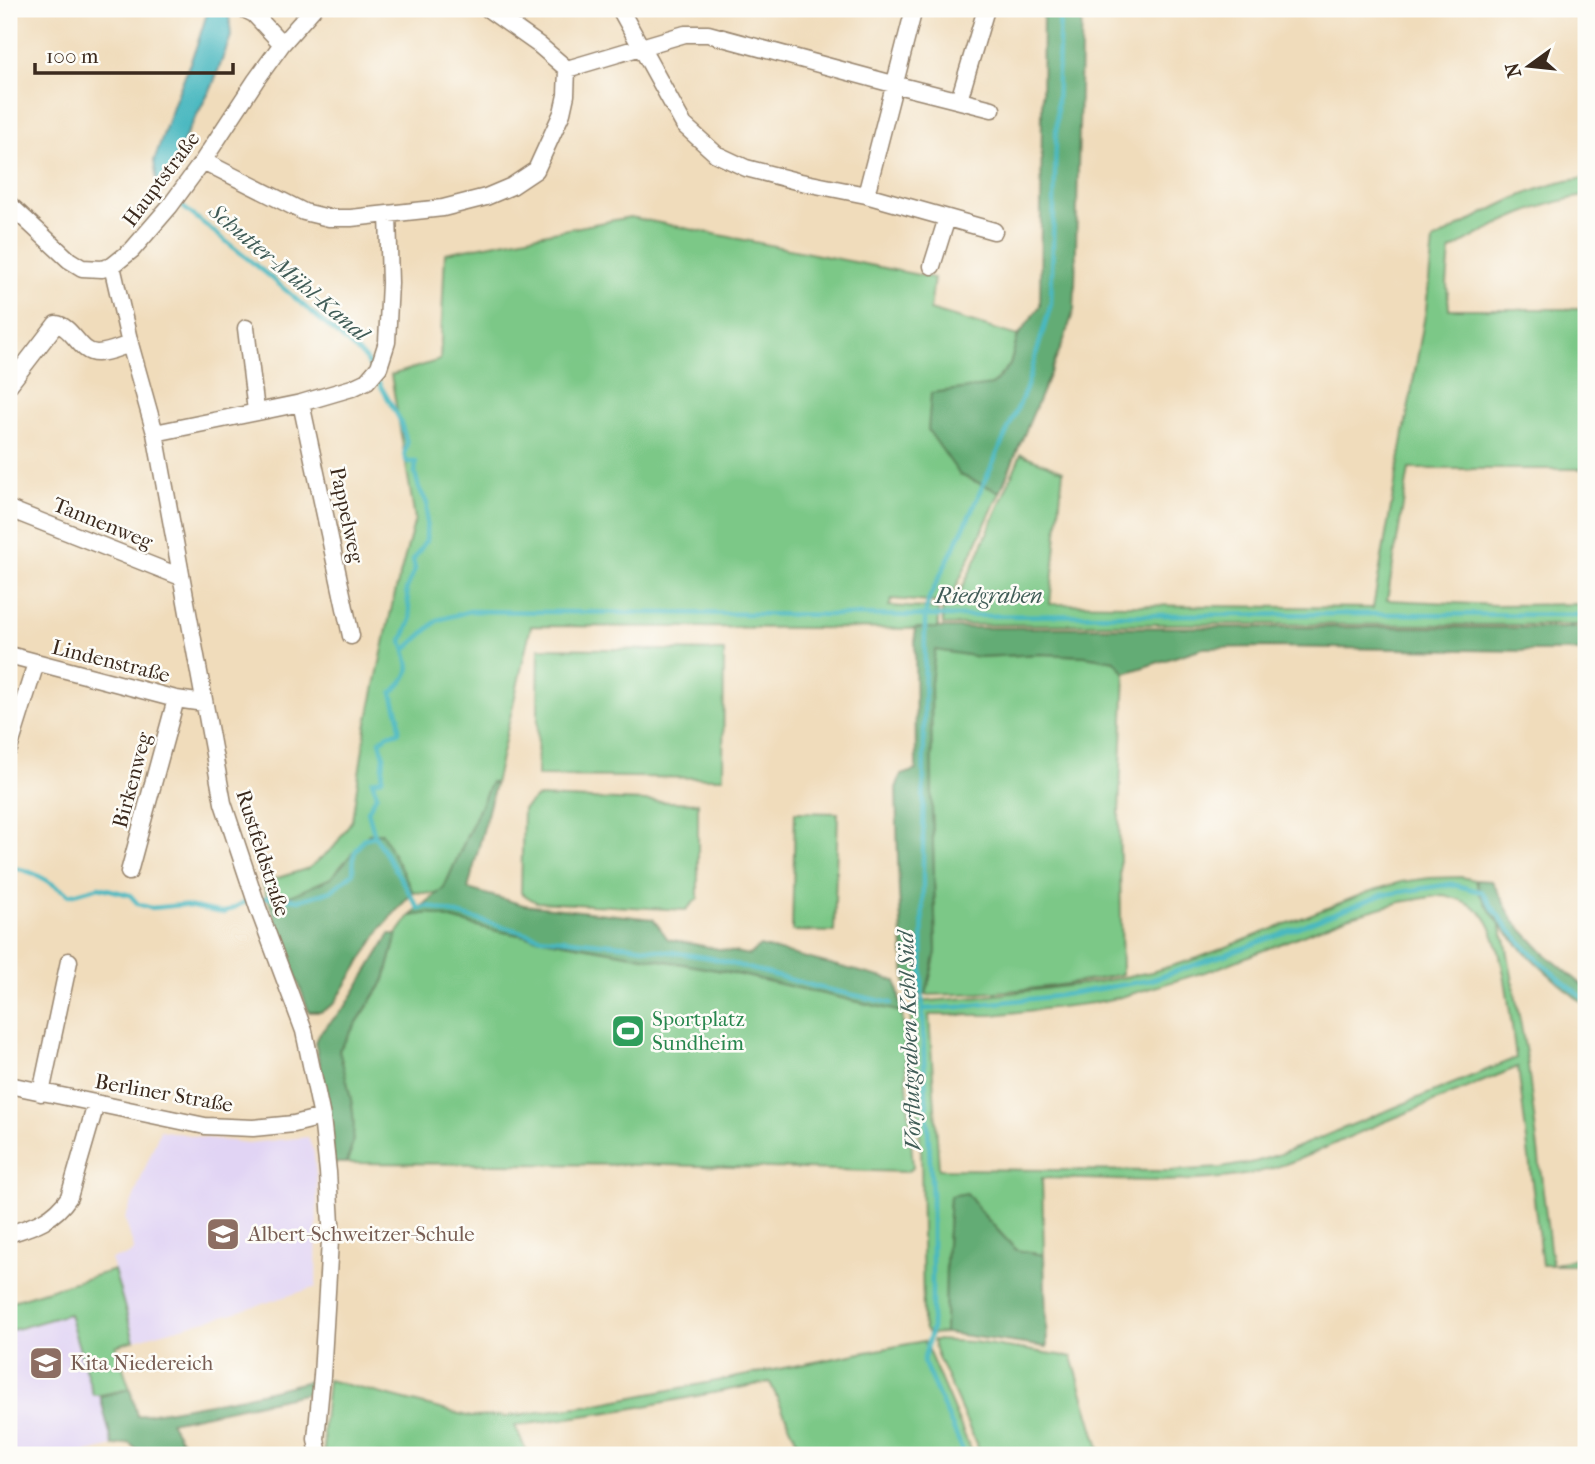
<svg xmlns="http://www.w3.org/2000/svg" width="1595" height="1464" viewBox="0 0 1595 1464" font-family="'IM FELL French Canon',serif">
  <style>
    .built { fill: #e1d4f4 }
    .green { fill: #7bc887; stroke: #5b7952; stroke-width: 2; fill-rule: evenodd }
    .forest { fill: #64ac74; stroke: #506b49; stroke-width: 2 }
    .water { fill: #49b8c0; stroke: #42716f; stroke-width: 2 }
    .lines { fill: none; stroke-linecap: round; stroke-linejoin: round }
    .stream { stroke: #49b8c0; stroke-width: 4.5 }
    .street-casing { stroke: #96836c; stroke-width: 19 }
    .street { stroke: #fff; stroke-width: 16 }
    .labels { text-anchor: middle; stroke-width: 5; stroke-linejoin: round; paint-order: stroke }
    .street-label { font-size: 21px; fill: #3b2a1e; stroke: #fdfcf7 }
    .leisure-label { font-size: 21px; fill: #27864d; stroke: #fdfcf7; text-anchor: start }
    .education-label { font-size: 21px; fill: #785e54; stroke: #fdfcf7; text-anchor: start }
    .water-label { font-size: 23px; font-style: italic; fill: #405c57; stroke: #fdfcf7 }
  </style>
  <rect width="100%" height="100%" fill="#fdfcf7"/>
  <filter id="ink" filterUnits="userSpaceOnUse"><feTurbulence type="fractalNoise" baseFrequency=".0143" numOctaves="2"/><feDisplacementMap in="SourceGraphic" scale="14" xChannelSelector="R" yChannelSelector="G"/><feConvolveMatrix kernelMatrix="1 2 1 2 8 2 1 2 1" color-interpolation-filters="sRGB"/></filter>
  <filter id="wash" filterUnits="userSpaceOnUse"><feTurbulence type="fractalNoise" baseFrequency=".00686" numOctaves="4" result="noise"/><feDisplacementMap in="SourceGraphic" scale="28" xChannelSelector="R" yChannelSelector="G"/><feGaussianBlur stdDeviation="1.57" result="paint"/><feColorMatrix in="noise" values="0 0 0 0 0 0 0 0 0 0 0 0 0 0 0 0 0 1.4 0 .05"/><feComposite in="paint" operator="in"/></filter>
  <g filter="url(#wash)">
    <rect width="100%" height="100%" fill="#f0dcbb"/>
    <path class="built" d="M160 1130 212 1139 248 1143 308 1137 314 1153 317 1185 316 1287 230 1314 134 1340 111 1259 129 1255 134 1249 125 1219Z
      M69 1314 93 1395H100L113 1446 76 1455H9V1331Z"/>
    <path class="green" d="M1586 178V196C1538 203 1492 225 1450 251L1447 284 1449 309H1586V469H1409L1387 600 1496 605 1586 604V625L1178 624 943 625 942 610 957 599 977 557 1021 454 1063 471 1050 604 1373 608 1426 309 1433 241C1481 215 1531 184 1586 178Z
      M630 217 934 278 930 310 1018 336 1010 365 992 385 960 475 1000 492 952 596 941 603 892 599 889 606 938 609V629L531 626 495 784 491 783 444 888 436 894 413 892 381 833 369 834 331 878 270 905 262 883 309 868 334 847 352 820 366 728 393 601 415 519 391 375 440 360 445 253Z
      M539 648 724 651 723 778 537 776Z
      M935 649 979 657 1041 654 1085 656 1115 661 1125 673 1119 813 1122 974C1058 988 991 994 926 995L936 952 932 807 931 683Z
      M537 797 698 803V898L686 910 536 902 521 893 523 809Z
      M795 812 838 813 834 932 792 931Z
      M1461 877 1476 880 1479 893 1499 922 1506 943 1527 1059 1552 1265 1586 1255V1264L1577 1265H1542L1518 1067C1466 1088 1415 1109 1365 1130 1328 1146 1290 1166 1250 1174 1184 1186 1109 1179 1042 1178L1044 1255 1016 1250 980 1211 967 1193 950 1196 946 1262 945 1333 930 1334 925 1330 923 1322 921 1152 910 1010 916 1002 978 997 1091 983 1151 972 1198 958 1371 891 1401 882 1430 878ZM1443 895C1457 898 1472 903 1482 914 1504 937 1511 1024 1516 1058L1283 1153 1255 1162 1221 1168 1169 1171 939 1169 929 1015H993L1093 1003 1121 997 1218 968 1348 917 1401 902Z
      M430 913 492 930 728 972 902 1012 913 1168 906 1172 664 1165 346 1163 351 1152 339 1050 385 980 397 934 410 916Z
      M114 1270 134 1340 116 1346 130 1389 100 1395H93L69 1314 9 1331V1302Z
      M933 1340 973 1342 1072 1357 1101 1455H981L935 1350Z
      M924 1341 973 1455H803L770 1382 629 1409 515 1426 528 1455H325L323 1432 328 1380 471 1417 509 1416 592 1405Z"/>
    <path class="forest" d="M1043 9H1082L1075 288 1074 310 1064 340 1000 492 960 475 928 430 931 393 992 385 1010 365 1018 336 1040 306Z
      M1382 627 1586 628V651H1524L1268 647 1203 648 1125 673 1115 661 1085 656 1041 654 979 657 935 650 931 683 932 807 936 952 926 995H915L906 991 899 894 896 788 901 775 916 770 915 628Z
      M491 782 495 784 468 889 524 905 653 919 668 939 749 955 760 946 896 981 902 1012 728 972 492 930 430 913 410 916 444 888Z
      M382 833 413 892 382 927 334 1004 321 1012H309L270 905 331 878 369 834Z
      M1476 880 1492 881 1513 920 1543 952 1586 988V1006C1553 979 1485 922 1476 880Z
      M390 934H397L385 979 339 1050C348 1086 363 1127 346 1163H334L328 1103 315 1042 318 1035 346 1006Z
      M967 1193 980 1211 1016 1250 1044 1255 1047 1347 945 1333 946 1262 950 1196Z
      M314 1380 313 1392 170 1422 190 1455H143L129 1443 113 1446 100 1396 130 1389 137 1416 243 1397Z"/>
    <path class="water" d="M208 10 221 12 229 15 231 36 212 87 187 133 164 191 160 190 157 182 154 161 176 98 197 45Z"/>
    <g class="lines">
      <path class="stream" d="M405 650 438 620 470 611 940 616 1378 614 1586 615
        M375 836 419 909 428 906 540 937 631 946 711 958 821 988 891 1003
        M9 869C27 865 55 886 70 895L99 887 130 895 138 904 151 908 182 905 223 913 245 902 271 897 300 900 331 891 353 873 354 854 363 839 375 836 368 811 377 794 372 781 382 779 384 756 380 741 387 735 399 732V717L392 693C415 670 410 669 402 641L411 620 406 590 415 569 413 560 426 541 427 503 419 488 415 473 416 462H407L404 455 407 443 400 420 365 358 268 275 178 203
        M923 1009 958 1007 1057 996 1151 980 1241 949 1382 895 1451 884 1482 892C1490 903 1497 914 1505 924 1528 953 1557 978 1586 1000
        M965 1455 923 1361 932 1328V1195L924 1060 922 987 925 616 929 598 968 519 1026 389 1051 304 1060 9"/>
    </g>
  </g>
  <g filter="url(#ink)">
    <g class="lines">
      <g class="street-casing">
        <path id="street" d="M244 9 254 14 282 44
          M488 9 539 45 567 69 685 34H708L893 84 992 109
          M620 9 684 125 716 154 746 168 796 181 866 195 994 231
          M959 100 986 9
          M203 161 304 212 329 218H351L443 208 486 197 512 186 536 170 562 113 566 95 567 69
          M866 195 914 9
          M9 204 69 260 82 268 102 269 112 266 132 250 170 206 203 161 256 80 282 44 313 9
          M112 266 130 344 155 433 223 803 258 908 304 1031 322 1117 328 1172 331 1224 322 1376 316 1439 319 1455
          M932 266 947 218
          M246 328 256 411
          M9 385 56 324C73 326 79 353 97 353 108 353 120 347 130 344
          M301 403 351 636
          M155 433 301 403 352 388 367 381 379 367 387 342 390 283 388 214
          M9 509 181 577
          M9 655 176 699 204 703
          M9 749 36 663
          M129 872 176 699
          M9 1085 205 1126 253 1128 294 1124 322 1117
          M41 1093 69 961
          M9 1234C34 1226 54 1220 69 1197L96 1104"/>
      </g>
      <use href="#street" class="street"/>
    </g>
  </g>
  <defs>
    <g id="stadium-square" transform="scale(1.75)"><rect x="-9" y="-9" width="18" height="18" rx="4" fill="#2e9e5b" stroke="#fdfcf7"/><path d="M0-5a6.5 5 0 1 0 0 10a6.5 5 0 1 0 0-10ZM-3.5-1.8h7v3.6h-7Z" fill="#fff"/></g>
    <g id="school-square" transform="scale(1.75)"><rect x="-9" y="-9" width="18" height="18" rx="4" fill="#8d6e63" stroke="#fdfcf7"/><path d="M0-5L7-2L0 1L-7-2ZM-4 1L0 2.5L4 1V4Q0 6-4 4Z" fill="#fff"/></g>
  </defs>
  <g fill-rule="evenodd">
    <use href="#stadium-square" x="628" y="1031"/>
    <use href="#school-square" x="223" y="1234"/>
    <use href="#school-square" x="46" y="1363"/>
  </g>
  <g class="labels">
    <g class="street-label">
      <text transform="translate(161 179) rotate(-53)" y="7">Hauptstraße</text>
      <text transform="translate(347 515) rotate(78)" y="7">Pappelweg</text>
      <text transform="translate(103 523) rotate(22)" y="7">Tannenweg</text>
      <text transform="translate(111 661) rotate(14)" y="7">Lindenstraße</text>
      <text transform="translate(132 780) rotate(-75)" y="7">Birkenweg</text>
      <text transform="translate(263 853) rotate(72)" y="7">Rustfeldstraße</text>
      <text transform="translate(164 1093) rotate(10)" y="7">Berliner Straße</text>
    </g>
    <g class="leisure-label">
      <text x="652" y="1026">Sportplatz<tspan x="652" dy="24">Sundheim</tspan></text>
    </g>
    <g class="education-label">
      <text x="248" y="1241">Albert-Schweitzer-Schule</text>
      <text x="70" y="1370">Kita Niedereich</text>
    </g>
    <g class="water-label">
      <text transform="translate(289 272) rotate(40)" y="8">Schutter-Mühl-Kanal</text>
      <text x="989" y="603">Riedgraben</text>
      <text transform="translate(909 1041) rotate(-92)" y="8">Vorflutgraben Kehl Süd</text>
    </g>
  </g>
  <rect width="1595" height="1464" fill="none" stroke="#fdfcf7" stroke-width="35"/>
  <g transform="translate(1529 66) rotate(255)" stroke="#fdfcf7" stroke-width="5" paint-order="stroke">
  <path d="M0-5L12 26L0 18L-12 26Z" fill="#3b2a1e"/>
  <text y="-10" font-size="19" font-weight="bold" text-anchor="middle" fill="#3b2a1e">N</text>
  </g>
  <path d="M35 63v10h198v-10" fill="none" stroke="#3b2a1e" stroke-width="3.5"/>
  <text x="46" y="63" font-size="21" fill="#3b2a1e" stroke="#fdfcf7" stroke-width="5" paint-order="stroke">100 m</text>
</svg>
